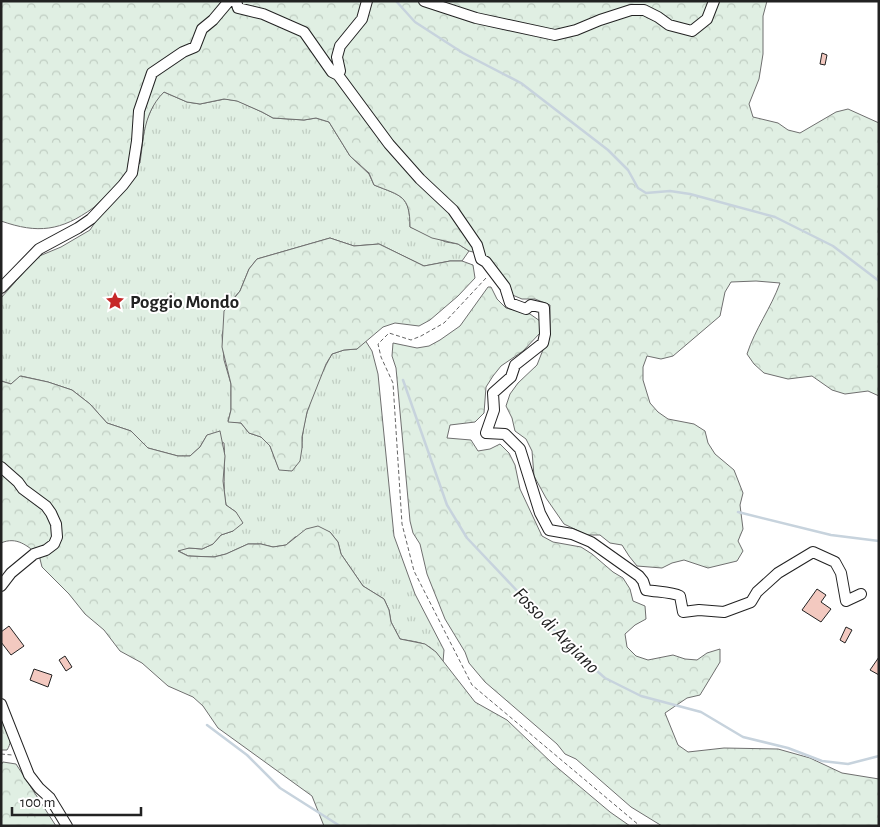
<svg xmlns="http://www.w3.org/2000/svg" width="880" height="827" viewBox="0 0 880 827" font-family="'Alegreya Sans',sans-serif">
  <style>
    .grass { fill: url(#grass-tufts); stroke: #6f6f6f }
    .forest { fill: url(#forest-crowns); stroke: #6f6f6f }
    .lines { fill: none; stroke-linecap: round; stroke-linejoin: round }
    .stream { stroke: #c7d3dd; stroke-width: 2.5 }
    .building { fill: #f3c9c0; stroke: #222 }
    .minor-casing { stroke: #222; stroke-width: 12 }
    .path { stroke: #646464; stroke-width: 1; stroke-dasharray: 4 2.5; stroke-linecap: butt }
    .minor { stroke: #fff; stroke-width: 10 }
    .labels { text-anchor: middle; stroke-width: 4; stroke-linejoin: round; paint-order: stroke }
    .poi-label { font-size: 19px; font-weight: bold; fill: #222; stroke: #fff; text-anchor: start }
    .water-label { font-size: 20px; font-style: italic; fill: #222; stroke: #fff }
  </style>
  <defs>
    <pattern id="grass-tufts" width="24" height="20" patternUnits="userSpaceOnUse" patternTransform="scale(1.25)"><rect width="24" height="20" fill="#e0efe3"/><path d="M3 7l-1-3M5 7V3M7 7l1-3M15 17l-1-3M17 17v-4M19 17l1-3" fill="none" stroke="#c0cdc2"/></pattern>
    <pattern id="forest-crowns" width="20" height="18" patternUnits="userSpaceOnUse" patternTransform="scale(1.25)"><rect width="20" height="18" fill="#e0efe3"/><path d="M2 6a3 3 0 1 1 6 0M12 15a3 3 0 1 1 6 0" fill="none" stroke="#c0cdc2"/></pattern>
  </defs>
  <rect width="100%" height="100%" fill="#fff"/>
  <path class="grass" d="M164 92 187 102 200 104 225 99 238 101 262 112 273 118 304 120 316 118 329 122 350 156 369 174 374 185C401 196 410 195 410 227L446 242 458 244 469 251 462 261H450L424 266 379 244 354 246 330 238 257 259 249 269 240 291 232 300 222 335 224 360 231 384V410L228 421 241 423 249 433 261 437 270 446 279 469 302 448C301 419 317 380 332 354L344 350 357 349 365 340 372 351 378 374 394 536 415 594 444 650 443 662C430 642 422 643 400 639L391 622 389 610 384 599 363 586 341 554 338 542 330 532 295 537 286 545 273 547 261 544H248L226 554 214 557 188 556 177 550 189 548 202 549 213 544 221 535 233 531 236 512 226 505C222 484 226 464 224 443L207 435 200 447 190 456H178L148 448 131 431 107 423 90 404 72 390 48 382 21 376 11 384 1 381V298L37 257 61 247 90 230 121 183 140 163 145 124 155 101Z
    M1 716C6 727 15 738 7 750H1Z"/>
  <path class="forest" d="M1 1H767L763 16V54L759 79 749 104 753 117 778 123 788 130 800 133 836 112 848 109 879 123V396L868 391 845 394 832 390 812 376 788 379 764 373 754 364 747 354C755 329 771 308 780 283L756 281 731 282 725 292 720 316 673 356 661 359 647 356 643 367V380L650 403 658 412 668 419 694 424 705 431 708 443 715 454 734 470 743 493 740 505 743 529 738 541 743 551 737 561 708 568 684 560 672 563 662 568 637 566 629 556 622 545 610 543 600 535H587L564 524 546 498 534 476 532 451 526 439 515 431 512 418 506 406 510 394 518 383 537 365 550 332V305L535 299H522L510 294 481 254 469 251 458 244 432 238 410 227C410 195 401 196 374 185L369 173 350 156 329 122 316 118 304 120 273 118 262 112 237 101 224 99 200 104 187 102 164 92C140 116 145 145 136 175 126 181 116 186 107 195 102 199 98 204 93 208 61 231 38 234 1 221Z
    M330 238 354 246 379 244 424 266 450 261H462L473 265 475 278 458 296 430 320 419 326 395 323 383 327 357 349 344 350 332 354 326 364 307 412 302 437V448L300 461 292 471 279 470 270 446 261 437 249 433 241 423 228 422 231 410V384L222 347 224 311 240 291 249 269 257 259Z
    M488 287H491L497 299 506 308 530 314 540 321V333L523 351 501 366 493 376 486 387 484 413 475 422 450 425 447 438 471 440 478 451 490 449 500 444 509 453 515 465 520 489 542 536 553 542 581 547 592 554 613 572 623 578 630 589 633 601 645 606 646 619 635 625 625 634 627 647 636 656 648 660 673 655 685 659 697 660 707 653 720 649V662L700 695 687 698 665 713 678 745 688 752 724 748 778 749 810 758 842 773 879 779V826H662L631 807 576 759 565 754 557 744 485 682 469 663 465 652 445 619 427 574 420 544 413 533 410 521 396 368 392 356 393 343 417 348 429 346 440 340 460 326Z
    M20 376 48 382 72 390 90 404 107 423 131 431 148 448 178 456H190L200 447 207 435 220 431 225 456 223 481 226 505 236 512 243 523 233 531 221 535 213 544 202 549 189 548 178 551 188 556 214 557 226 554 248 544H261L273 547 286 545 306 529 318 526 330 532 338 542 341 554 363 586 384 599 389 610 391 622 400 639 425 644 436 652 475 702 507 720 553 764 610 812 630 826H324L312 796 218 728 203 706 193 697 168 686 142 663 120 651 104 630 85 614 69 594 42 567 39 555C27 546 17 536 1 543V381L11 384Z
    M3 762 16 764 56 826H1V765Z"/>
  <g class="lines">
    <path class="stream" d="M396 1 415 22 463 53 521 83 608 150 628 170 638 188 646 193 670 191 690 194 775 217 833 246 879 281
      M403 380 447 505 467 538 574 651 605 678 641 696 701 712 743 737 788 748 822 761 848 764 879 756
      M738 512 831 535 879 541
      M207 725 247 755 280 788 340 826"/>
  </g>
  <path class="building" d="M822 53 827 55 825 65 820 64Z
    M817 589 826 595 821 602 831 609 821 622 802 610Z
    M9 626 24 646 11 655 1 642V632Z
    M846 627 852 630 845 643 840 640Z
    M65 656 72 667 66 671 59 660Z
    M879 657V675L870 670Z
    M34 669 52 675 48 687 30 680Z"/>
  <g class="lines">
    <g class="minor-casing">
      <path id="minor" d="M236 1 238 8 263 14 304 32 332 72 338 75 340 71 337 57 340 46 362 19 367 1
        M424 1 476 18 555 35 576 30 600 20 631 10H644L658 17 669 25 692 31 707 19 714 1
        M338 75 389 144 420 179 453 210 477 245 481 259 486 262 505 287 510 303 526 309 531 305 544 308 545 334 543 343 515 365 511 377 493 393 494 410 486 433 505 434 520 449 540 513 549 530 572 534 591 542 639 576 643 581 646 590C657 592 672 592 680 596L683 612 699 610 724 612 751 602 757 592 778 573 813 552 835 562 841 573 846 601 861 594
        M1 288 39 249 78 228 91 219 123 185 132 173 137 141 139 111 152 73 183 52 195 47 202 29 213 20 229 1
        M1 467 18 482 23 489 46 506 51 513 56 524 57 537 54 544 46 550 34 554 11 573 1 586
        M1 704 29 775 39 788 50 798 67 826"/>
    </g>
    <path class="path" d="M486 278 444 323 421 336 411 340 389 333 378 344 381 357 393 383 402 524 414 571 472 685 640 826
      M1 754 12 755"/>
    <use href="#minor" class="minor"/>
  </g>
  <defs>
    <g id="sight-bare" transform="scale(1.5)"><path d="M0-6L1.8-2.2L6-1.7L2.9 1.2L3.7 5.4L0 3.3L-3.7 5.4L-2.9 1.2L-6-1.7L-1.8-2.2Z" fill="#c62828" stroke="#fff" stroke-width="2.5" paint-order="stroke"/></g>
  </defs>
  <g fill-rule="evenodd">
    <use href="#sight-bare" x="115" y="301"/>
  </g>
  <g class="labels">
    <g class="poi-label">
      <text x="130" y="308">Poggio Mondo</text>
    </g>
    <g class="water-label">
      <text transform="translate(557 630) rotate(45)" y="7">Fosso di Argiano</text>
    </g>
  </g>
  <rect width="880" height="827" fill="none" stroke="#222222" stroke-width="5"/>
  <path d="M12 807v8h129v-8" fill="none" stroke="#222222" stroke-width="2.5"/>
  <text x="20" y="807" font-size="15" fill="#222222" stroke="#ffffff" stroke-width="4" paint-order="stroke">100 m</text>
</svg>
